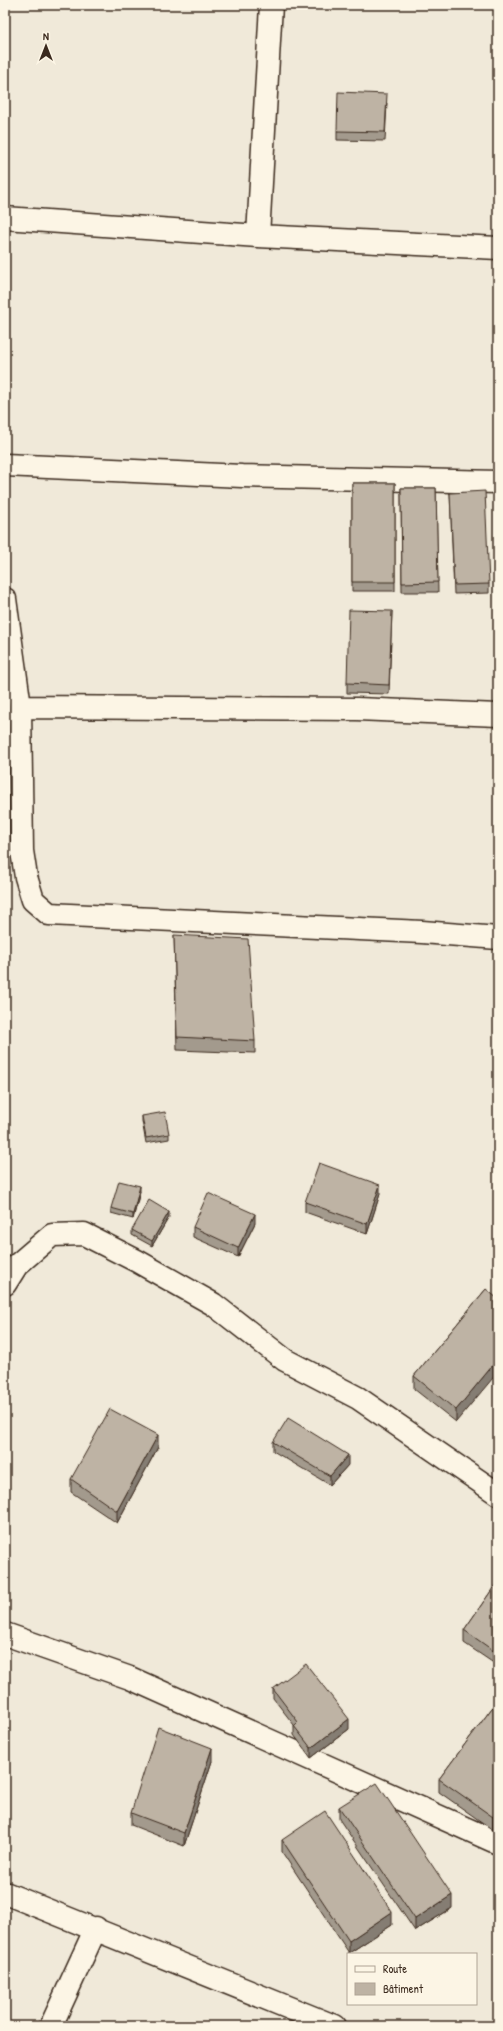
<svg xmlns="http://www.w3.org/2000/svg" width="503" height="2031" viewBox="0 0 503 2031" font-family="'Patrick Hand',sans-serif">
  <style>
    .lines { fill: none; stroke-linecap: round; stroke-linejoin: round }
    .minor-casing { stroke: #3b2a1e; stroke-width: 25 }
    .minor { stroke: #fcf5e5; stroke-width: 22 }
    .wall { fill: #a39a8d; stroke: #3b2a1e }
    .shaded-wall { fill: #857d73; stroke: #3b2a1e }
    .building { fill: #beb3a4; stroke: #3b2a1e }
  </style>
  <rect width="100%" height="100%" fill="#f0e9d9"/>
  <filter id="ink" filterUnits="userSpaceOnUse"><feTurbulence type="fractalNoise" baseFrequency=".025" numOctaves="2"/><feDisplacementMap in="SourceGraphic" scale="8" xChannelSelector="R" yChannelSelector="G"/><feConvolveMatrix kernelMatrix="1 2 1 2 8 2 1 2 1" color-interpolation-filters="sRGB"/></filter>
  <g filter="url(#ink)">
    <g class="lines">
      <g class="minor-casing">
        <path id="minor" d="M5 218 258 236 498 248
          M258 236 271 5
          M5 465 242 476 498 482
          M5 599 20 707 22 851 26 877 33 900 49 914 422 932 498 938
          M20 707 357 709 498 715
          M5 1284 17 1265 52 1235 84 1234 137 1261 213 1304 285 1360 358 1398 498 1494
          M5 1634 130 1678 498 1843
          M5 1893 334 2026
          M51 2026 96 1928"/>
      </g>
      <use href="#minor" class="minor"/>
    </g>
    <path class="wall" d="M387 103 385 141 337 140V131Z
      M352 483H395V591H352Z
      M401 488H436L438 592H402Z
      M450 493 489 584V593L454 594Z
      M392 611 389 694 347 693V683Z
      M174 935 255 1041V1053L177 1050Z
      M142 1116 169 1134V1139L146 1143 142 1121Z
      M140 1191 133 1219 111 1213V1208Z
      M380 1194 367 1234 305 1212V1202Z
      M169 1217 152 1246 132 1235V1230Z
      M255 1223 238 1257 193 1237V1227Z
      M486 1289 456 1422 414 1389V1376Z
      M273 1442 348 1465 330 1485 273 1451Z
      M158 1447 117 1523 71 1492V1479Z
      M498 1581V1666L464 1643V1630Z
      M273 1689 349 1729 311 1758 294 1735V1725L273 1698Z
      M495 1704 493 1830 439 1792V1779Z
      M212 1761 184 1846 131 1825V1813Z
      M339 1807 452 1908 415 1931 339 1819Z
      M282 1840 392 1925 349 1953 282 1852Z"/>
    <path class="shaded-wall" d="M380 1185V1194L367 1234V1224Z
      M140 1186V1191L133 1219V1214Z
      M169 1212V1217L152 1246V1241Z
      M255 1214V1223L238 1257V1248Z
      M498 1359V1372L456 1422V1410Z
      M158 1435V1447L117 1523V1511Z
      M348 1455V1465L330 1485V1476Z
      M349 1719V1729L311 1758V1748Z
      M212 1748V1761L184 1846V1833Z
      M498 1810V1822L493 1830V1817Z
      M452 1895V1908L415 1931V1919Z
      M392 1912V1925L349 1953V1941Z"/>
    <path class="building" d="M338 92 387 94 385 132 337 131Z
      M352 483H395V582H352Z
      M401 488H436L438 582 402 583Z
      M485 491 489 584 454 585 450 493Z
      M349 610 392 611 389 685 347 683Z
      M174 935 248 939 255 1041 177 1037Z
      M165 1112 169 1134 146 1138 142 1116Z
      M319 1163 380 1185 367 1224 305 1202Z
      M119 1181 140 1186 133 1214 111 1208Z
      M208 1193 255 1214 238 1248 193 1227Z
      M149 1200 169 1212 152 1241 132 1230Z
      M486 1289 498 1299V1359L456 1410 414 1376Z
      M110 1409 158 1435 117 1511 71 1479Z
      M288 1418 348 1455 330 1476 273 1442Z
      M498 1581V1654L464 1630Z
      M306 1664 349 1719 311 1748 294 1726 298 1722 273 1689Z
      M495 1704 498 1706V1810L493 1817 439 1779Z
      M158 1727 212 1748 184 1833 131 1813Z
      M377 1783 452 1895 415 1919 339 1807Z
      M325 1811 392 1912 349 1941 282 1840Z"/>
  </g>
  <rect width="503" height="2031" fill="none" stroke="#fcf5e5" stroke-width="20"/>
  <rect x="10" y="10" width="483" height="2011" fill="none" stroke="#3b2a1e" stroke-width="1.5" filter="url(#ink)"/>
  <rect x="347" y="1953" width="130" height="52" fill="#fcf5e5" stroke="#afa495"/>
  <rect x="355" y="1966" width="20" height="6" fill="#fcf5e5" stroke="#afa495"/>
  <text x="383" y="1973" font-size="12" fill="#3b2a1e">Route</text>
  <rect x="355" y="1983" width="20" height="12" fill="#beb3a4" stroke="#afa495"/>
  <text x="383" y="1993" font-size="12" fill="#3b2a1e">Bâtiment</text>
  <g transform="translate(46 46)" stroke="#fcf5e5" stroke-width="3" paint-order="stroke">
  <path d="M0-3L7 15L0 10L-7 15Z" fill="#3b2a1e"/>
  <text y="-6" font-size="11" font-weight="bold" text-anchor="middle" fill="#3b2a1e">N</text>
  </g>
</svg>
